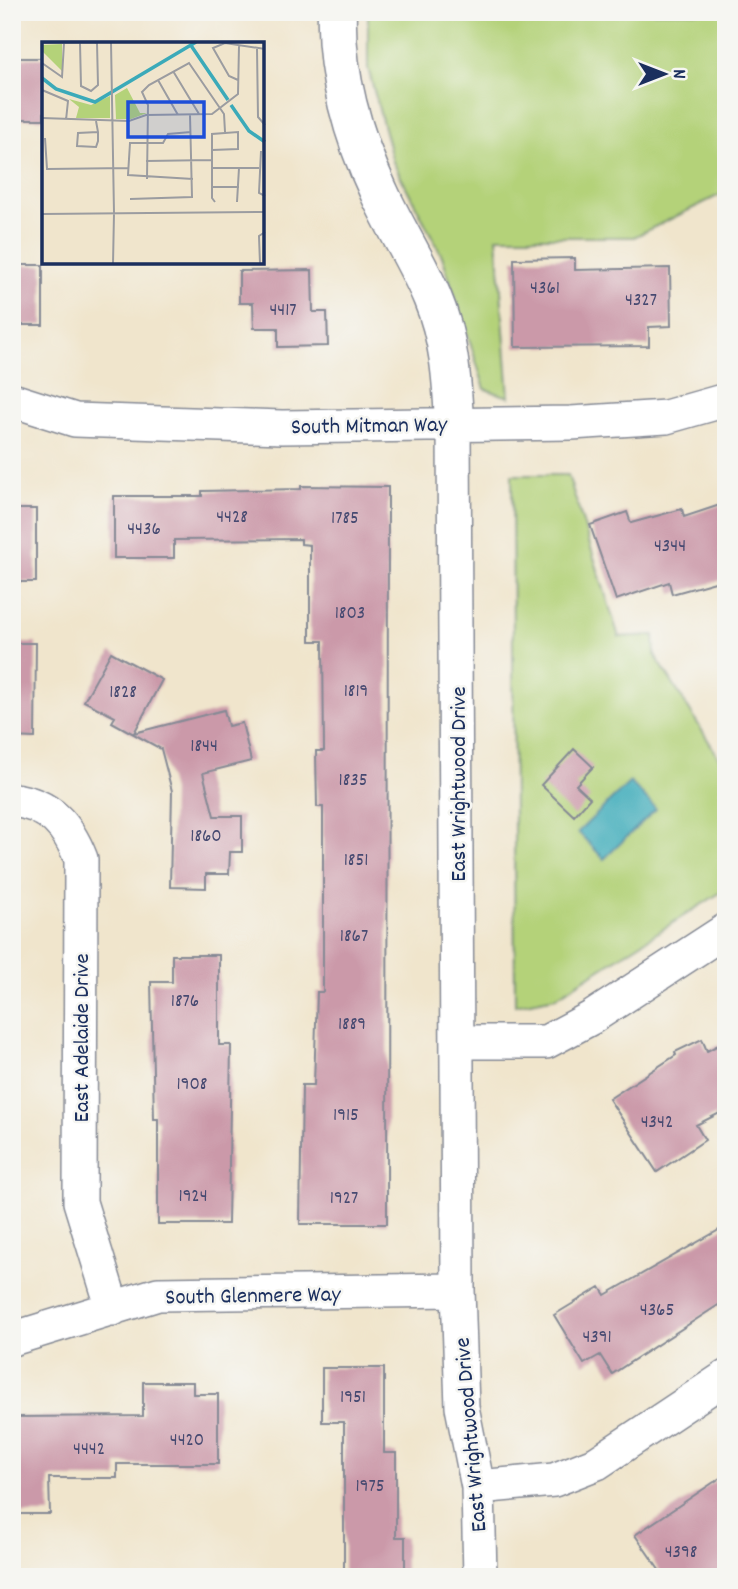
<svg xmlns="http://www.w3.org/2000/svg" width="738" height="1589" viewBox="0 0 738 1589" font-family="Dekko,sans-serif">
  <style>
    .green { fill: #b4d279; stroke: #68806c; stroke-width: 2 }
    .water { fill: #3baab9; stroke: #2b6c8c; stroke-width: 2 }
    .building { fill: #cb99a9 }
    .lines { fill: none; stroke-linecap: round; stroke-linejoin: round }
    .street-casing { stroke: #868a95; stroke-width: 36 }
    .secondary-casing { stroke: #868a95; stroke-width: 41 }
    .street { stroke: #fff; stroke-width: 33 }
    .secondary { stroke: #fff; stroke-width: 38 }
    .labels { text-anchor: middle; stroke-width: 5; stroke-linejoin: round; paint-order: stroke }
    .number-label { font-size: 19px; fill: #474a71 }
    .street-label { font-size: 23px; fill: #1b2f5e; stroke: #f6f6f2 }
    .inset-river { fill: none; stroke: #3baab9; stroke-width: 3.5 }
    .inset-road { fill: none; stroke: #9b9ca0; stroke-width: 2 }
    .view { fill: #1d4ed8; fill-opacity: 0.15; stroke: #1d4ed8; stroke-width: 3.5 }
    .inset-edge { fill: none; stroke: #1b2f5e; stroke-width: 3.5 }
  </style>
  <rect width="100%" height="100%" fill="#f6f6f2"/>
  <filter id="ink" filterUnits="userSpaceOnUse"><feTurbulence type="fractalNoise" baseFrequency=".0143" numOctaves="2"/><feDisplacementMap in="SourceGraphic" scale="14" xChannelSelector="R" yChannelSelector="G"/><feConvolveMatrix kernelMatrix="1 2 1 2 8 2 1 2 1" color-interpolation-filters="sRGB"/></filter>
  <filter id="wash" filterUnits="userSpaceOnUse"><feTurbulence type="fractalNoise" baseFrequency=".00686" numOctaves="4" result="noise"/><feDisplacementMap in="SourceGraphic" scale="28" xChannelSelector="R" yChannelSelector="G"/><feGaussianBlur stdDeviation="1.57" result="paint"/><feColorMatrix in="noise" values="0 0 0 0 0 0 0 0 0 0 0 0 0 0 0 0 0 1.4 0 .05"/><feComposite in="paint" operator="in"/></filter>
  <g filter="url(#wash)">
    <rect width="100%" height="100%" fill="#f0e5cc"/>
    <path class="green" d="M368 12H726V192L634 237H497L509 397 485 389 442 256 393 162 368 68Z
      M512 475H568L619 637 654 635 655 655 726 769V889L556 997 515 1005Z"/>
    <path class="water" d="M630 782 656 809 604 859 578 832Z"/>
    <g id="blocks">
      <path class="building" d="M12 58H44V119H12Z
        M575 258V270L670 268 671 326 649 327V346L515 347 514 259Z
        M12 265H43V325H12Z
        M312 270 313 312H327L328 346 278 347V328H254L253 303H239V271Z
        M301 486 388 487 387 1224H300L302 1085H314L317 992H323V807H317L316 751H324L323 641H310V545L301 544V539L174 540V558H114V496H202V491L301 489Z
        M726 503V579L672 594 669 582 616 600 590 525 627 512 631 523 682 509 684 517Z
        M12 509H36V582H12Z
        M12 643H36L35 738 12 737Z
        M111 652 162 680 134 733 224 710 228 726 242 723 251 761 203 773 214 816H242V852H230L229 874H206V888L170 887 172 791 161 749 112 722 115 717 84 701Z
        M574 749 593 767 576 785 590 798 574 816 541 785Z
        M172 955H219V1045H231L228 1224H158V1119H154L151 982H172Z
        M702 1039 707 1051 726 1041V1110L696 1125 705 1140 657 1172 609 1099 676 1055 675 1052Z
        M726 1226V1300L612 1374 600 1355 584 1364 554 1315 600 1287 605 1295Z
        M322 1368H384V1453H396V1537H405V1577H344V1422H322Z
        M143 1382H193V1394H218V1464H117V1478H49L50 1514H19V1501H12V1417L143 1416Z
        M726 1474V1569L715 1577H664L635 1535Z"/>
    </g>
  </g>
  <g filter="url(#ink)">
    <use href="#blocks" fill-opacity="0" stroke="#868a95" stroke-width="2"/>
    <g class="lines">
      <g class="street-casing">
        <path id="street" d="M12 400 75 420 282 427 571 423 666 417 726 400
          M454 422 458 1290 462 1407 478 1487 480 1577
          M12 800C50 804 68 826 81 859L80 1202 113 1309
          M458 1042H546L591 1018 726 930
          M12 1339 158 1294 458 1290
          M478 1487 554 1480 597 1463 726 1377"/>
      </g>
      <g class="secondary-casing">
        <path id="secondary" d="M337 12C335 73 353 137 379 192 395 228 417 261 432 297 449 337 452 379 454 422"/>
      </g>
      <use href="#street" class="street"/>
      <use href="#secondary" class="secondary"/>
    </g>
  </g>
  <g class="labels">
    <g class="number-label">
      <text x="545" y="293">4361</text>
      <text x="641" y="305">4327</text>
      <text x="283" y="315">4417</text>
      <text x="232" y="522">4428</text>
      <text x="345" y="523">1785</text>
      <text x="144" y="534">4436</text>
      <text x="670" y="551">4344</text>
      <text x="350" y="618">1803</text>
      <text x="356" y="696">1819</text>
      <text x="123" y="697">1828</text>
      <text x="204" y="751">1844</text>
      <text x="353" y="785">1835</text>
      <text x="206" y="841">1860</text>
      <text x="356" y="865">1851</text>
      <text x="354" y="941">1867</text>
      <text x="185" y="1006">1876</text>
      <text x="352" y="1029">1889</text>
      <text x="192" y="1089">1908</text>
      <text x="346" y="1120">1915</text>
      <text x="657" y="1127">4342</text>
      <text x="193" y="1201">1924</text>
      <text x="344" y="1203">1927</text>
      <text x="657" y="1315">4365</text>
      <text x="597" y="1342">4391</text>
      <text x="353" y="1402">1951</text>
      <text x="187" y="1445">4420</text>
      <text x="89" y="1454">4442</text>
      <text x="370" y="1491">1975</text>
      <text x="681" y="1557">4398</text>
    </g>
    <g class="street-label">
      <text transform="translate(369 424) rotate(-1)" y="8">South Mitman Way</text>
      <text transform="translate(457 784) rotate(-90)" y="8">East Wrightwood Drive</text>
      <text transform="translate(80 1038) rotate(-90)" y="8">East Adelaide Drive</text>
      <text transform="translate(253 1294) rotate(-1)" y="8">South Glenmere Way</text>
      <text transform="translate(469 1435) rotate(-95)" y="8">East Wrightwood Drive</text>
    </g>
  </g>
  <g transform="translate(42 42)">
    <rect width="222" height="222" fill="#f0e5cc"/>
    <path d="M20 2V29L0 9V3ZM85 46 98 71H105L89 77H74L73 53ZM68 54V76H34L37 65 27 57 49 63Z" fill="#b4d279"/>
    <path class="inset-river" d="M148 2 186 58M0 36 14 47 53 60 154 0M189 63 207 89 223 100"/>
    <path class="inset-road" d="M69 0 72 171M0 1 52 0 55 1 56 43 49 49 39 44 38 1M215 7 216 75 223 83M0 21 20 35 22 1M131 29 157 72M116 38 136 73M196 38 187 34 171 6 183 1 223 7M0 48 26 59 24 78M0 76 87 79 104 73 170 72 196 52 197 4M54 79 56 90V99L54 105 35 104 36 91 56 90M149 90 126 92 121 101H88L86 133 151 137M3 96 5 127 86 126M170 108 196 107V90L170 92V156L173 160M219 109 217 151 223 154M104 119 170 118M170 126H217M105 137 106 63 100 50 107 43 147 21 182 72 183 90M170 145H197M88 157 150 155 148 73M195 160 197 126M0 172 223 170M71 222 72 171M218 222 217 194 223 190"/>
    <path class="view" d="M86 60H162V95H86Z"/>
    <rect width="222" height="222" class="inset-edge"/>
  </g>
  <rect width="738" height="1589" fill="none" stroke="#f6f6f2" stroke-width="42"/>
  <g transform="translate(664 74) rotate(90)" stroke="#f6f6f2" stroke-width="5" paint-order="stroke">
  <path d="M0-5L12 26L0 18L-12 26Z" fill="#1b2f5e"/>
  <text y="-10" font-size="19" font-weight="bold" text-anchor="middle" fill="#1b2f5e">N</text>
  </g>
</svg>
